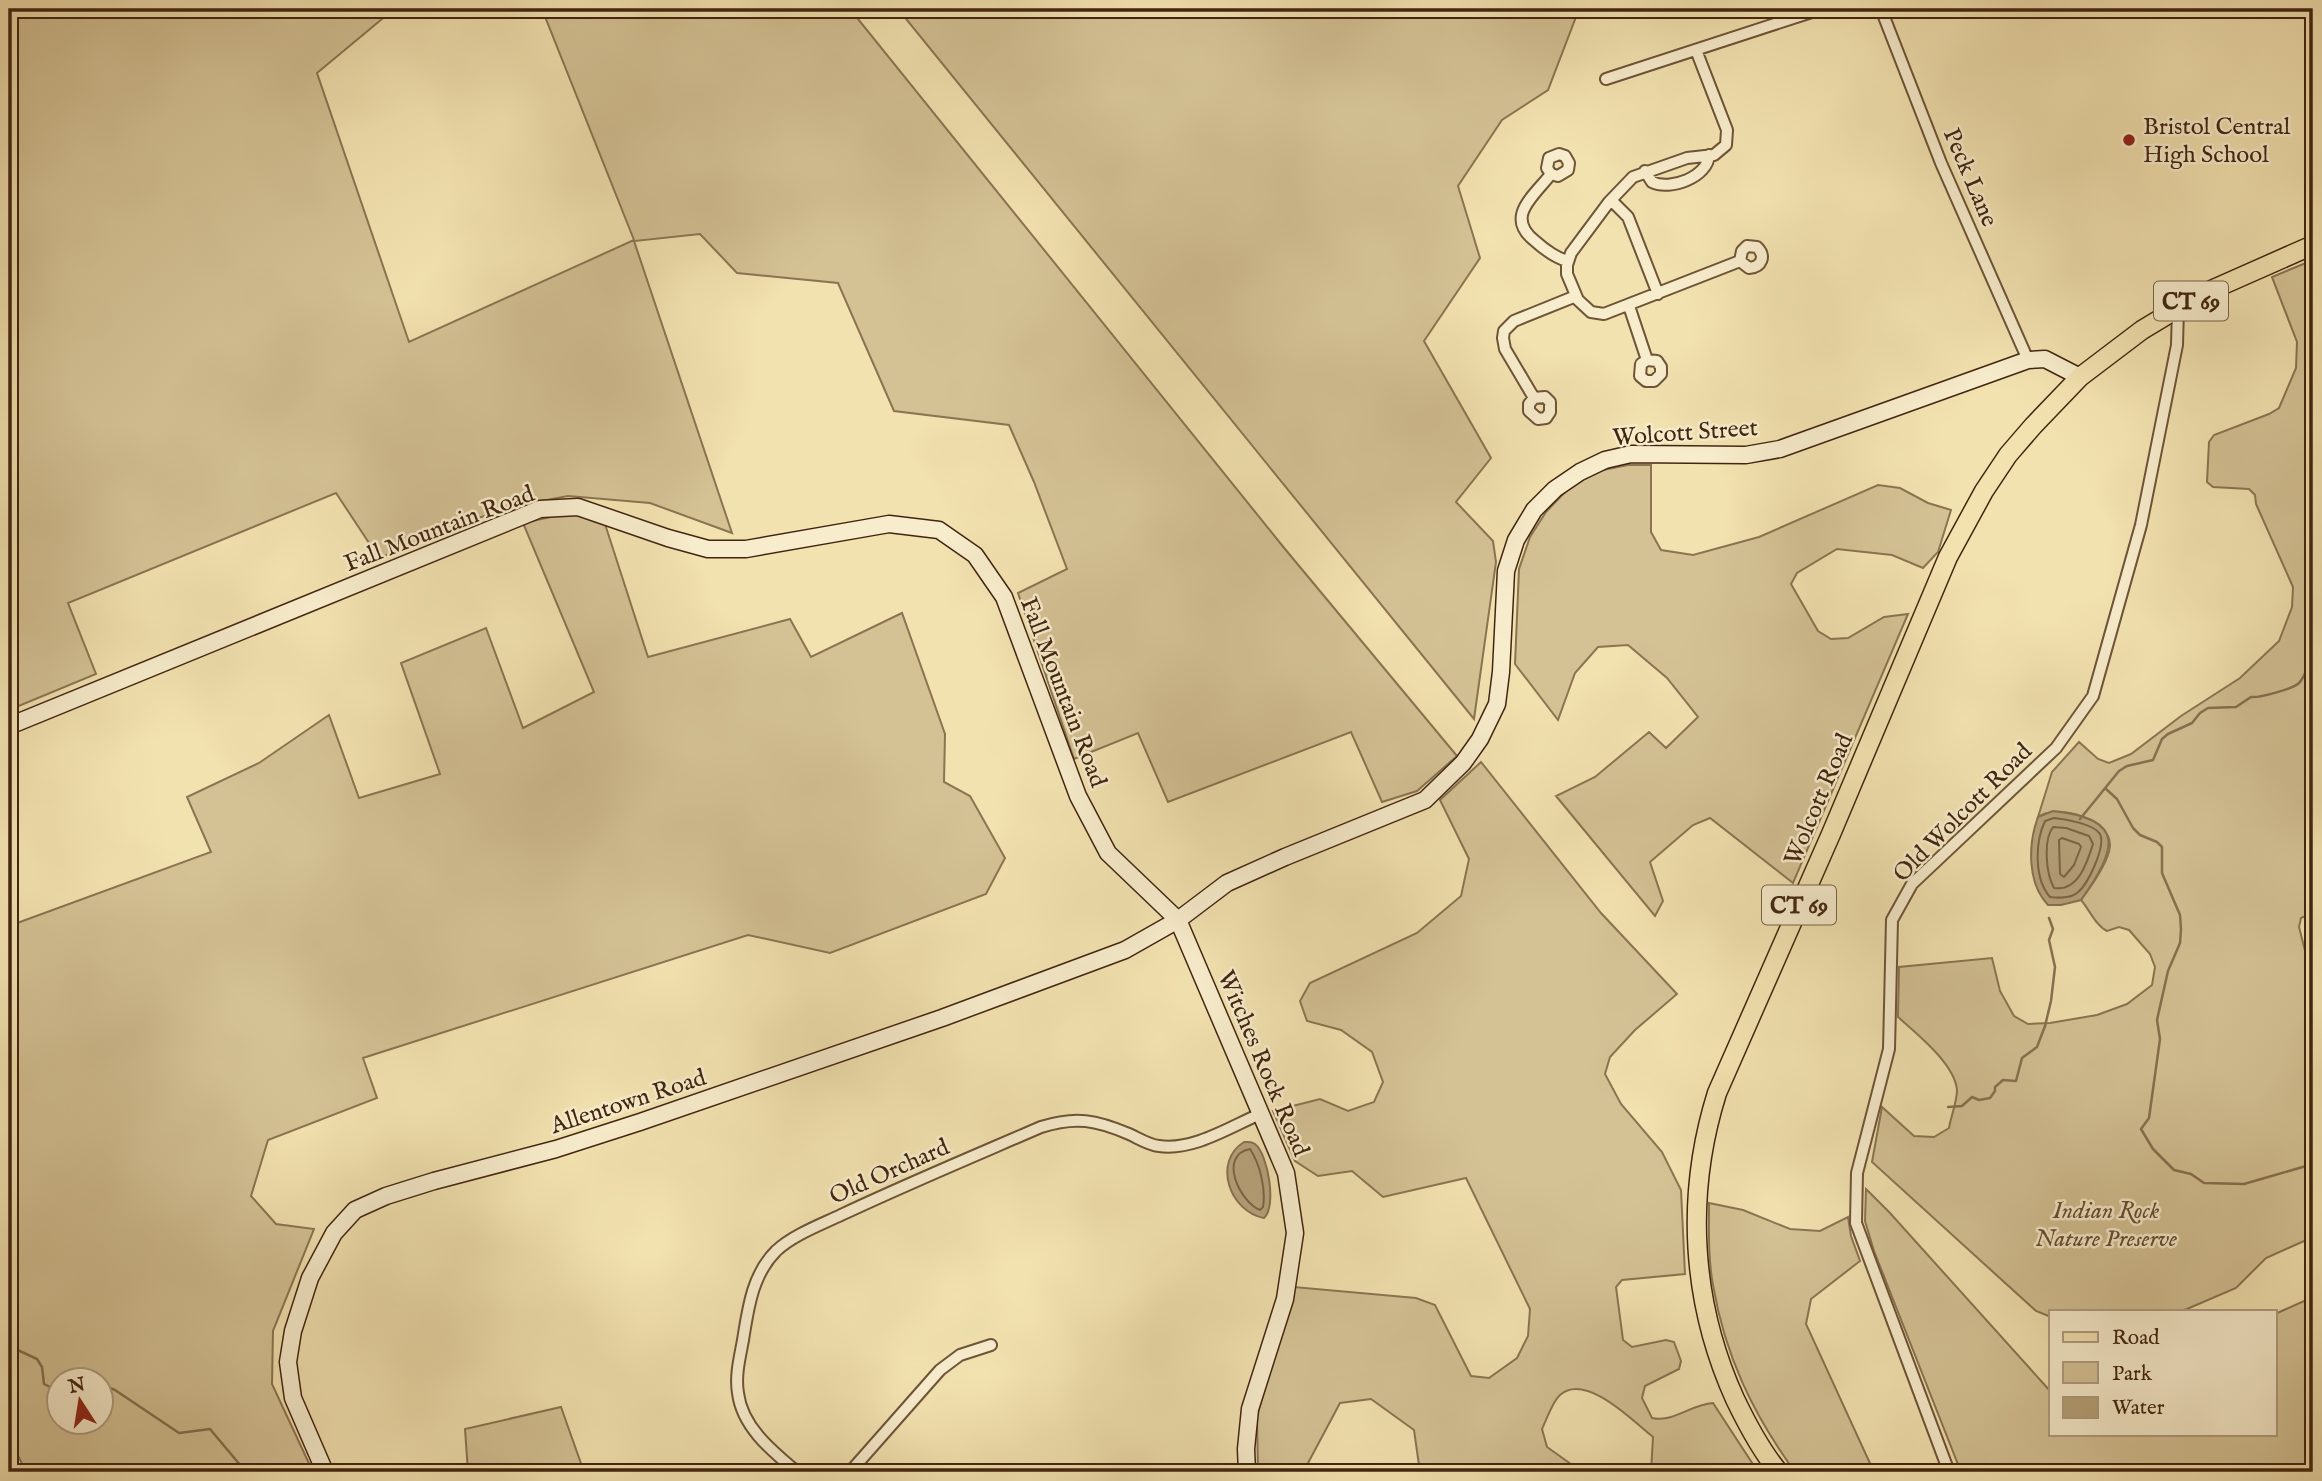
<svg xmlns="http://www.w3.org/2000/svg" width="2322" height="1481" viewBox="0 0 2322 1481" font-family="'IM FELL English',serif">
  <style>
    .green { fill: #d4c295; stroke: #8b7452; stroke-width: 2; fill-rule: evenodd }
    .water { fill: #b6a27a; stroke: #887050; stroke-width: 2 }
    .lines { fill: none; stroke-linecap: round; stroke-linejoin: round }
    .shore { stroke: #7c6445; stroke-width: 2 }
    .stream { stroke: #887050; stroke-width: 2.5 }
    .street-casing { stroke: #6e5438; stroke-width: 14 }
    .secondary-casing { stroke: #422510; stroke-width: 19 }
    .primary-casing { stroke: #422510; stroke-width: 21 }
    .street { stroke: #f7eccc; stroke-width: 10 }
    .secondary { stroke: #f7eccc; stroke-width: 16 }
    .primary { stroke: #f2e2b0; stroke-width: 18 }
    .poi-dot { fill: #8f2418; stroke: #f7eccc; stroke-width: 2.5 }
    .labels { text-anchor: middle; stroke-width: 5; stroke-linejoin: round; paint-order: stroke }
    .shield { fill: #f7eccc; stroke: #786148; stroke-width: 2 }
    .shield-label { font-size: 23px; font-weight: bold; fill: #422510 }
    .poi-label { font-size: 24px; fill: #422510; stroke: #f7eccc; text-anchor: start }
    .street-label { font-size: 24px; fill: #422510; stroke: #f7eccc }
    .park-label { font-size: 24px; font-style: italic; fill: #664c31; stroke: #f7eccc }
  </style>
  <rect width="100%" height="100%" fill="#f2e2b0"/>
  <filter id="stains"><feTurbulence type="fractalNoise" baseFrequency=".00286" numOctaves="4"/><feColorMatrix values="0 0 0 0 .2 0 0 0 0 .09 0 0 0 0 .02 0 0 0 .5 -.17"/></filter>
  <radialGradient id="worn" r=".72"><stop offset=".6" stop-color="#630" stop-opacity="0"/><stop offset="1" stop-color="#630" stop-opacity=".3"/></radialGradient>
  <path class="green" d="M9 9H394L317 73 409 342 634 240 542 9H850L1285 549 1457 756 1417 791 1382 802 1351 732 1168 802 1138 733 1074 759 1018 593 1067 569 1034 482 1009 425 894 411 838 283 737 273 700 234 634 241 732 533 650 503 568 496 504 508 379 558 336 493 68 603 96 674 9 710Z
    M898 9H1579L1548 90 1502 120 1458 186 1480 258 1424 341 1491 458 1456 502 1493 541 1496 562 1474 719Z
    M2313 260V913L2301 918 2299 927 2313 982V1237L2266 1258 2236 1288 2187 1309 2180 1311H2051V1317L2036 1311 1872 1162 1882 1107 1914 1136 1934 1137 1949 1128C1951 1116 1957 1102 1957 1090 1955 1064 1916 1033 1898 1017L1899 967 1992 958 2000 991 2014 1016 2028 1024 2050 1023 2097 1015 2127 1004 2152 985 2155 967 2150 954 2129 930 2119 927 2107 931C2096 926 2089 909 2081 900 2090 888 2109 861 2110 846 2111 818 2057 804 2038 817L2052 772 2079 742 2098 759 2109 763 2131 754 2181 716 2240 678 2279 641 2292 607 2293 587 2256 504 2255 495 2249 489 2213 487 2207 482 2209 442 2214 435 2269 414 2279 408 2296 368 2297 342 2272 277Z
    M1628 465H1651V532L1661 550 1693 555 1759 537 1878 485 1900 488 1928 503 1951 510 1938 552 1923 568 1892 555 1837 549 1797 573 1791 584 1818 631 1831 639 1848 638 1884 617 1908 614 1793 883 1710 818 1693 825 1650 862 1663 901 1655 916 1556 796 1595 777 1649 732 1666 748 1698 717 1667 678 1628 645 1598 647 1575 673 1558 720 1515 664 1519 569 1530 537 1546 512 1569 488 1598 471Z
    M574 512 605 524 648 657 790 619 811 657 902 613 945 734 944 782 970 796 1005 858 986 894 830 953 748 935 363 1058 377 1098 268 1140 251 1196 276 1224 314 1229 273 1331 272 1384 313 1472H26L9 1437V926L211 852 187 797 259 763 329 715 359 798 440 774 401 663 486 628 523 728 594 692 523 523ZM60 1380H102V1422H60Z
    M1481 762 1601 913 1677 994 1635 1030 1610 1057 1605 1074 1621 1104 1662 1152 1681 1190 1685 1274 1622 1280 1616 1287 1623 1340 1632 1347 1666 1340 1674 1342 1681 1361 1679 1369 1645 1386 1642 1398 1652 1418C1672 1423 1692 1404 1713 1403L1758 1472H1651L1653 1437C1634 1422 1586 1372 1560 1395 1552 1402 1547 1419 1542 1429L1547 1447 1582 1472H1420L1414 1430 1371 1399 1340 1403 1307 1465 1308 1472H1258L1257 1416 1294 1287 1416 1298 1435 1305 1471 1376 1489 1378 1517 1358 1528 1336 1530 1309 1466 1178 1383 1197 1352 1171 1318 1176 1295 1161 1273 1111 1320 1099 1348 1111 1374 1102 1383 1082 1372 1052 1341 1030 1307 1021 1300 1001 1310 983 1417 933 1461 896 1469 859 1440 800Z
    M1866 1189 1890 1213 2051 1392V1434H2275V1314L2313 1297V1472H1961L1874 1251 1865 1221Z
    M1709 1203 1743 1210 1790 1229 1820 1231 1848 1217 1851 1236 1860 1261 1811 1299 1806 1324 1874 1472H1795C1753 1414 1725 1356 1713 1285 1708 1258 1709 1230 1709 1203Z
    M561 1407 584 1472H468L465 1429Z"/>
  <path class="water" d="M2053 811C2128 819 2116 850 2081 900L2061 905H2048C2027 883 2028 844 2038 817Z
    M1244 1142C1249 1142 1251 1141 1255 1144 1268 1154 1277 1207 1264 1218 1230 1212 1212 1162 1244 1142Z"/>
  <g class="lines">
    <path class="shore" d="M2054 818C2065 819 2094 824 2100 834 2106 846 2088 885 2077 893 2071 898 2058 898 2050 897 2034 879 2035 842 2045 821Z
      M2053 827 2066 828 2089 836 2093 844C2087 863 2078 892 2054 888 2046 874 2043 840 2053 827Z
      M2062 838 2079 844 2081 847 2074 865 2064 877 2060 874 2059 840Z
      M1250 1149C1260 1164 1266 1189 1263 1207L1260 1210C1239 1201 1218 1155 1250 1149Z"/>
    <path class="stream" d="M2106 789 2117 799 2133 828 2140 835 2157 842 2162 847V873L2180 915 2181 929 2180 943 2168 971 2157 1020 2160 1039 2149 1118 2141 1129 2153 1149 2174 1170 2191 1174 2204 1183 2244 1184 2313 1164
      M2080 819 2119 771 2127 766 2153 760 2162 739 2168 734 2192 723 2200 713 2208 708 2236 707 2251 697C2259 698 2293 689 2299 683 2306 676 2307 665 2313 658
      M1948 1107 1962 1106 1972 1097 1979 1100 1990 1098 1995 1091V1087L2003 1080 2016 1081 2022 1058 2037 1047 2045 1026 2051 1001 2055 967 2049 940 2053 929 2049 918
      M9 1346 37 1359 42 1367 44 1384 52 1388 60 1386
      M102 1385 115 1390 179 1433 210 1429 246 1472"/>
    <g class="street-casing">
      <path id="street" d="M1881 9 1941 163 2028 360
        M1696 50 1727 130 1726 145 1714 155 1687 158 1633 177 1609 202 1571 253 1567 265V274L1578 300 1591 312 1604 314 1740 261 1749 268C1762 267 1766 256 1757 247L1747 246 1742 251 1740 261
        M1606 79 1821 9
        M1645 171 1652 182C1670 191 1708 177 1709 155
        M1551 174 1547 168 1549 158 1559 154 1565 156 1569 163 1568 170 1558 176 1551 174C1534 196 1504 217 1535 241 1545 250 1554 257 1567 261
        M1611 200 1628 217 1658 294
        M1629 306 1647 360 1641 364 1640 376 1646 381H1654L1661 374V367L1657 361 1647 360
        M1534 398 1545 397 1550 402V412L1546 418 1538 419 1529 411V404L1534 398 1505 349 1503 338 1504 331 1514 321 1576 296
        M797 1472C772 1451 742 1427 738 1393 735 1375 740 1357 743 1340 748 1309 752 1275 776 1251 793 1235 820 1225 841 1215 907 1184 974 1156 1041 1127 1076 1116 1096 1120 1129 1134 1138 1138 1149 1145 1159 1146 1193 1151 1230 1127 1260 1114
        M850 1472 940 1370 960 1355 991 1345
        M1949 1472 1856 1223 1857 1173 1889 1049 1892 920 1912 884 2056 748 2093 696 2141 525 2177 345 2178 308"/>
    </g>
    <g class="secondary-casing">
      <path id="secondary" d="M9 726 540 509 578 507 668 538 708 549H746L889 524 939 530 975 555 1004 597 1078 796 1108 853 1178 920 1286 1173 1295 1233 1285 1299 1250 1409 1246 1449 1247 1472
        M325 1472 293 1398 288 1362 293 1331 310 1278 334 1233 355 1210 386 1196 434 1181 556 1149 640 1122 942 1018 1125 950 1178 920 1227 883 1285 857 1425 800 1463 763 1480 739 1497 704 1501 672 1506 571 1516 540 1534 510 1555 489 1580 472 1605 460 1631 454 1746 455 1780 449 2028 360 2045 359 2080 377"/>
    </g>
    <g class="primary-casing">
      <path id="primary" d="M1779 1472C1761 1451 1747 1424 1735 1399 1691 1302 1685 1195 1717 1093L1831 834 1948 557 1984 491 2008 455 2033 426 2080 377 2142 330 2200 295 2313 245"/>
    </g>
    <use href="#street" class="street"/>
    <use href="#secondary" class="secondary"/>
    <use href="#primary" class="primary"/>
  </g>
  <circle class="poi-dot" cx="2129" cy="140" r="7"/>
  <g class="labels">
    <g class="shield">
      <rect x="2154" y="281.5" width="74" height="39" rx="5"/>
      <rect x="1762" y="885.5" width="74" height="39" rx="5"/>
    </g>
    <g class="shield-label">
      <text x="2191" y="309">CT 69</text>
      <text x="1799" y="913">CT 69</text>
    </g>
    <g class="poi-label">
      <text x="2143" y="134">Bristol Central<tspan x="2143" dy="28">High School</tspan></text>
    </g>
    <g class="street-label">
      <text transform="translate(1971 177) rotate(67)" y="8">Peck Lane</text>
      <text transform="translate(1685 432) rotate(-4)" y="8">Wolcott Street</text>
      <text transform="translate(439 528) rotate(-21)" y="8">Fall Mountain Road</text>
      <text transform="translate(1064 692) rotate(69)" y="8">Fall Mountain Road</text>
      <text transform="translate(1818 799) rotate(-67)" y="8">Wolcott Road</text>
      <text transform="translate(1962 812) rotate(-45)" y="8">Old Wolcott Road</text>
      <text transform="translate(1264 1063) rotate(67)" y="8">Witches Rock Road</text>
      <text transform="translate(628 1101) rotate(-18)" y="8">Allentown Road</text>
      <text transform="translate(889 1171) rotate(-24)" y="8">Old Orchard</text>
    </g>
    <g class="park-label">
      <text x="2106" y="1218">Indian Rock<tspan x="2106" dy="28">Nature Preserve</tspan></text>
    </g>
  </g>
  <rect width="2322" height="1481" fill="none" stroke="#f2e2b0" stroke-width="35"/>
  <rect x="10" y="10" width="2301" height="1460" fill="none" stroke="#422510" stroke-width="3.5"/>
  <rect x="18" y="18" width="2287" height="1446" fill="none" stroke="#422510" stroke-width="2"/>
  <rect x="2049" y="1310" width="228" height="126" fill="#f7eccc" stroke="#af9c81" stroke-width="2"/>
  <rect x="2063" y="1332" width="35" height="10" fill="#f2e2b0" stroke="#af9c81" stroke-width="2"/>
  <text x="2112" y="1344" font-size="21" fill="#422510">Road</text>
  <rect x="2063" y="1362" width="35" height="21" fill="#d4c295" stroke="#af9c81" stroke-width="2"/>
  <text x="2112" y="1380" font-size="21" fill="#422510">Park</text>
  <rect x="2063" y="1397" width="35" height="21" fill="#b6a27a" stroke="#af9c81" stroke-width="2"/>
  <text x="2112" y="1414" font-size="21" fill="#422510">Water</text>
  <g transform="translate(80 1401) rotate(348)"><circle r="33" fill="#f7eccc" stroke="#af9c81" stroke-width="2"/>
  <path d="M0-5L12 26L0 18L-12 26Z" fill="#8f2418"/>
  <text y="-10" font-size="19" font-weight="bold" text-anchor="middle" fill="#422510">N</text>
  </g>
  <rect width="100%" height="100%" filter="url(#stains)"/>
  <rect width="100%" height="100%" fill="url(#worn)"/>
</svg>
